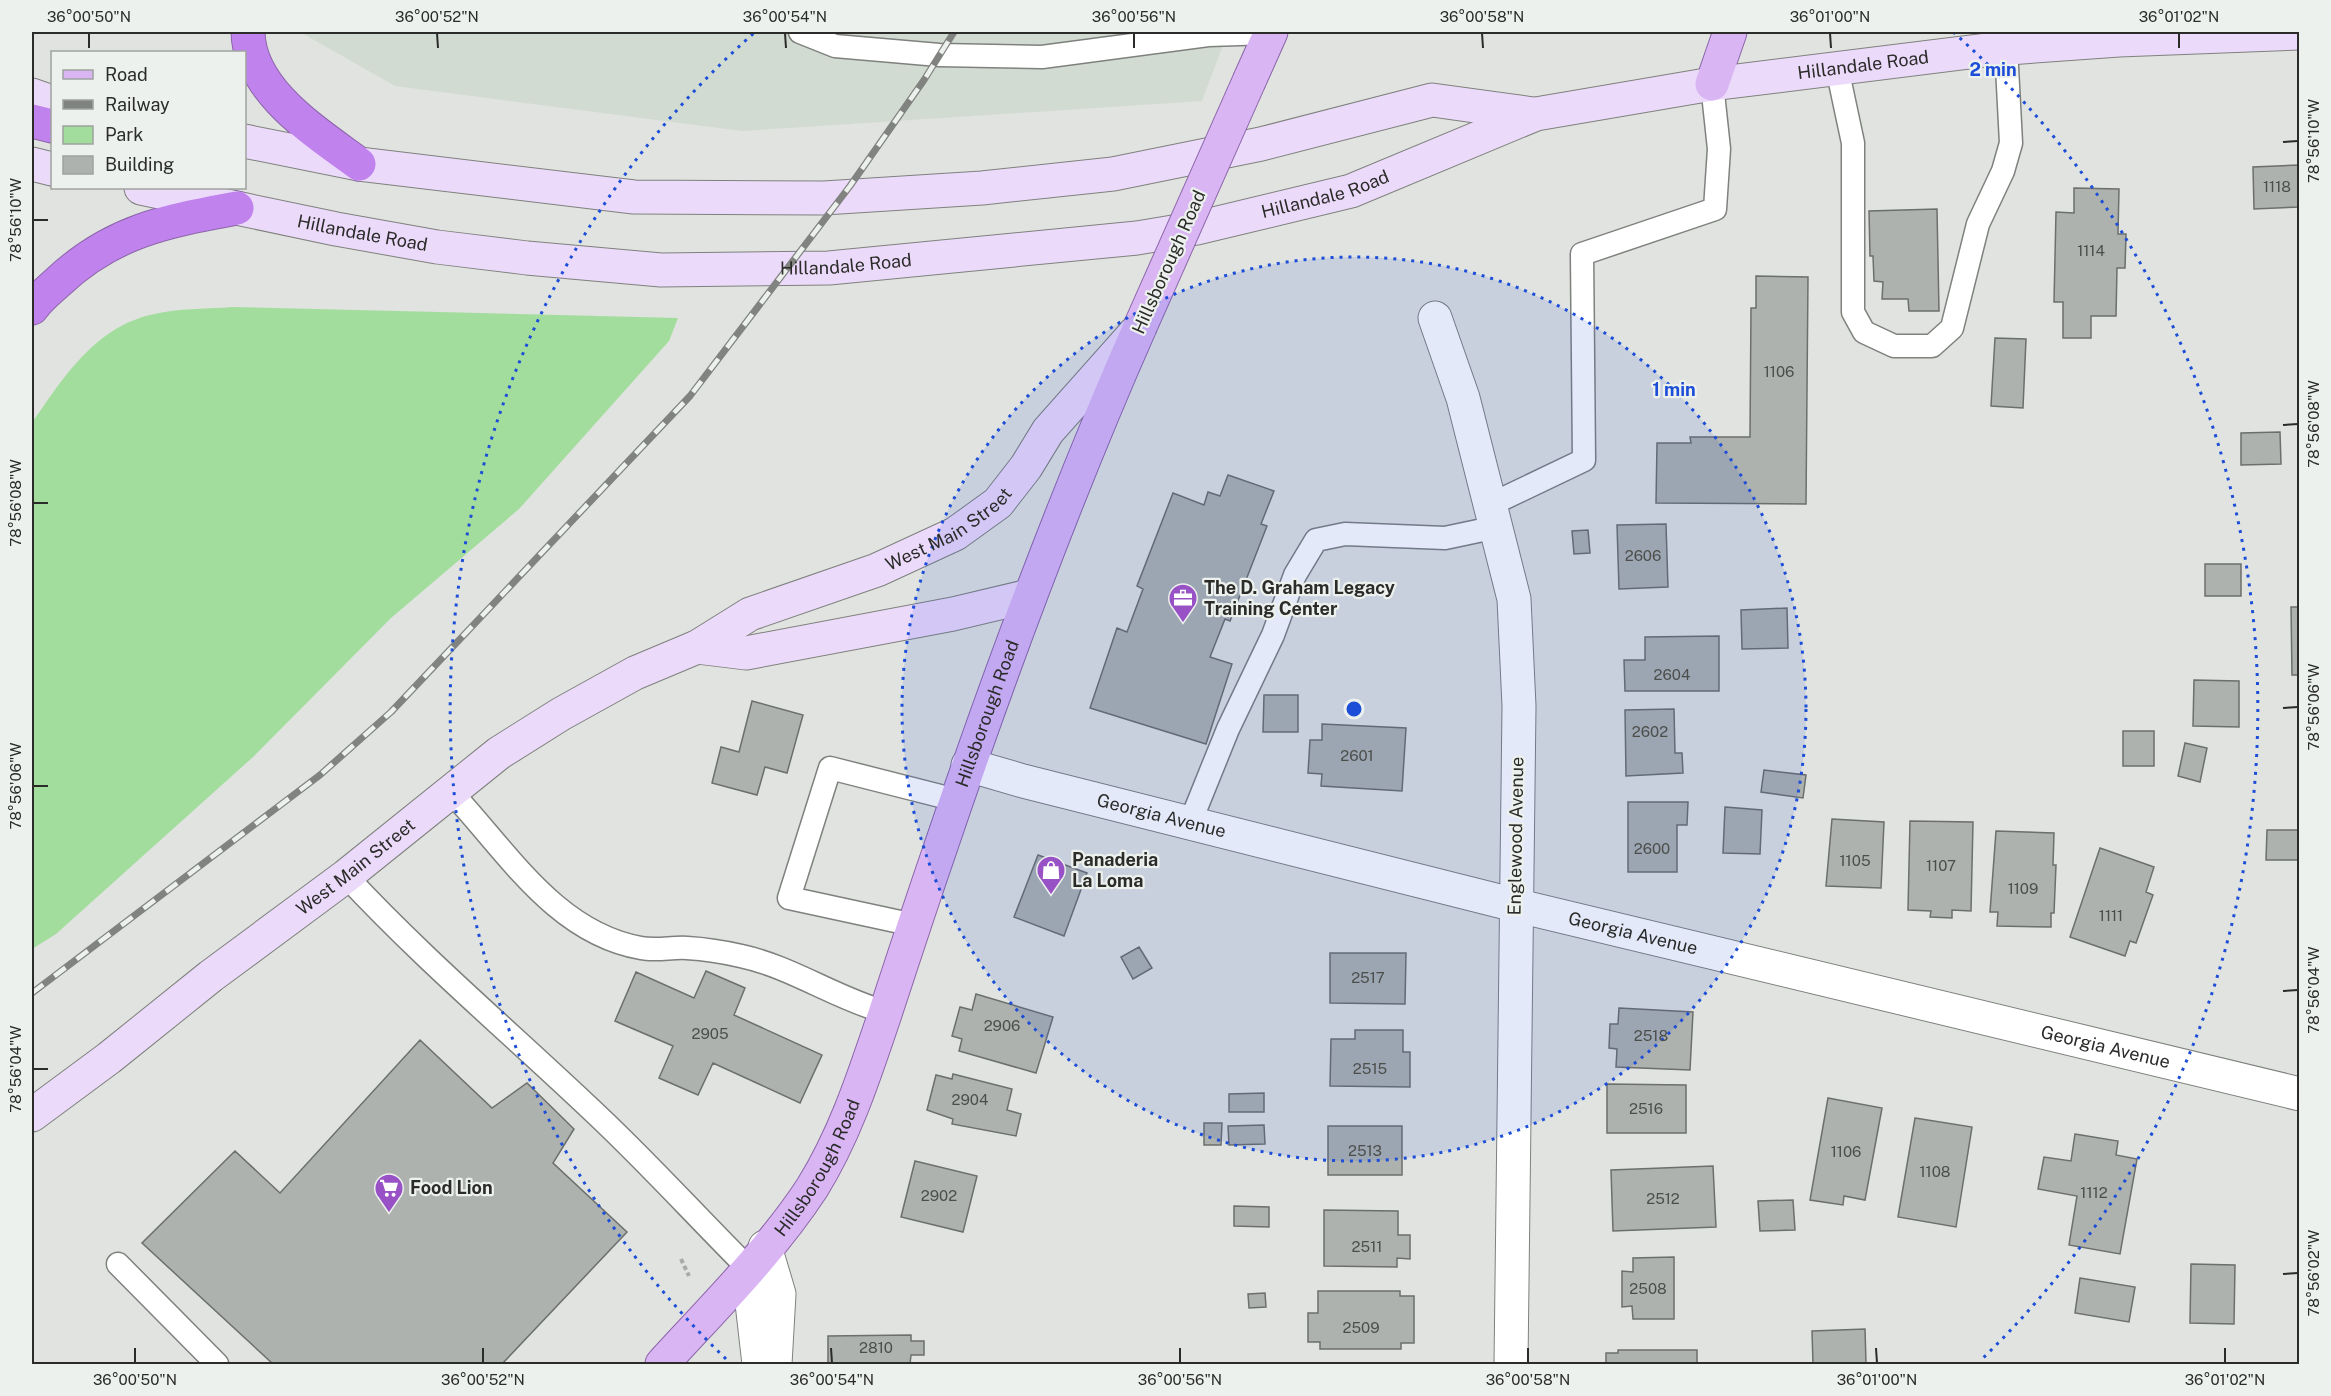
<svg xmlns="http://www.w3.org/2000/svg" width="2331" height="1396" viewBox="0 0 2331 1396" font-family="'Public Sans',sans-serif">
  <style>
    .built { fill: #d2dbd1 }
    .green { fill: #a3dd9d }
    .building { fill: #aeb2ae; stroke: #6c6f6c; stroke-width: 1.5 }
    .lines { fill: none; stroke-linecap: round; stroke-linejoin: round }
    .lane-casing { stroke: #7e817d; stroke-width: 25 }
    .street-casing { stroke: #7e817d; stroke-width: 35 }
    .secondary-casing { stroke: #7e817d; stroke-width: 35 }
    .primary-casing { stroke: #8c65a9; stroke-width: 35 }
    .highway-casing { stroke: #8c65a9; stroke-width: 35 }
    .path { stroke: #a8aaa7; stroke-width: 4; stroke-dasharray: 4.5 3; stroke-linecap: butt }
    .lane { stroke: #fff; stroke-width: 22 }
    .street { stroke: #fff; stroke-width: 33 }
    .secondary { stroke: #ecdafa; stroke-width: 33 }
    .primary { stroke: #d9b5f4; stroke-width: 33 }
    .highway { stroke: #c083ed; stroke-width: 33 }
    .rail-casing { stroke: #818380; stroke-width: 7 }
    .rail { stroke: #edf1ed; stroke-width: 4.5; stroke-dasharray: 14; stroke-linecap: butt }
    .primary-bridge-casing { stroke: #8c65a9; stroke-width: 35; stroke-linecap: butt }
    .primary-bridge { stroke: #d9b5f4; stroke-width: 33 }
    .ticks { fill: none; stroke: #2b2c2a; stroke-width: 2 }
    .ring { fill: none; stroke: #1d4ed8; stroke-width: 3; stroke-dasharray: 3 6 }
    .labels { text-anchor: middle; stroke-width: 4.5; stroke-linejoin: round; paint-order: stroke }
    .number-label { font-size: 15px; fill: #4c4e4b }
    .street-label { font-size: 18px; fill: #2b2c2a; stroke: #edf1ed }
    .poi-label { font-size: 18px; font-weight: bold; fill: #2b2c2a; stroke: #edf1ed; text-anchor: start }
    .centre { fill: #1d4ed8; stroke: #edf1ed; stroke-width: 3 }
    .ring-label { font-size: 18px; text-anchor: middle; font-weight: bold; fill: #1d4ed8; stroke: #edf1ed; stroke-width: 4.5; stroke-linejoin: round; paint-order: stroke }
    .neatline { fill: none; stroke: #2b2c2a; stroke-width: 2 }
    .ticks-label { font-size: 15px; text-anchor: middle; fill: #2b2c2a }
  </style>
  <rect width="100%" height="100%" fill="#e0e3df"/>
  <path class="built" d="M300 32H1228L1202 101 742 131 395 86Z"/>
  <path class="green" d="M232 307 678 318 669 341 519 509 391 618 253 757 56 934 32 949V423C65 375 97 324 159 313 183 308 209 309 232 307Z"/>
  <path class="building" d="M2300 165V207L2254 209 2253 167Z
    M2074 188 2119 189 2118 234H2126L2125 268H2117L2116 316H2091V338H2063V302H2054L2056 212 2074 213Z
    M1937 209 1939 311H1909L1908 299H1882L1883 282 1874 281 1873 256H1870L1869 211Z
    M1756 276 1808 277 1806 504 1656 503 1657 443H1691L1690 437H1750L1751 308H1756Z
    M1995 338 2026 339 2023 408 1991 406Z
    M2280 432 2281 464 2241 465V433Z
    M1228 475 1274 491 1261 524 1267 526 1230 621 1225 619 1210 657 1232 664 1206 744 1090 708 1117 628 1127 632 1143 589 1137 586 1173 493 1204 505 1208 492 1220 496Z
    M1666 524 1668 587 1619 589 1617 525Z
    M1588 530 1590 553 1574 554 1572 531Z
    M2205 564H2241V596H2205Z
    M2291 607H2300V675H2292Z
    M1787 608 1788 648 1742 649 1741 610Z
    M1719 636V691H1625L1624 660H1645V637Z
    M2194 680 2239 681V727L2193 726Z
    M1264 695H1298V732H1263Z
    M752 701 803 715 787 773 765 767 757 795 712 783 721 747 739 752Z
    M1674 709 1675 753H1682L1683 773 1626 776 1625 710Z
    M1322 724 1406 728 1402 791 1321 786 1322 774 1308 773 1310 740H1322Z
    M2123 731H2154V766H2123Z
    M2185 743 2207 748 2200 782 2178 776Z
    M1764 770 1806 775 1803 798 1761 792Z
    M1628 802H1688L1687 825H1677V872H1628Z
    M1725 807 1762 810 1760 854 1723 853Z
    M1832 819 1884 822 1881 888 1826 886Z
    M1910 821 1973 822 1971 911 1952 910V918L1930 917 1931 911 1908 910Z
    M2299 822H2300V875L2299 860H2266L2267 830H2299Z
    M1996 831 2054 833 2053 865H2056L2054 913H2051V927L1997 926 1998 912H1990Z
    M2100 848 2154 867 2146 892 2153 895 2136 943 2130 941 2125 956 2070 937Z
    M1038 855 1087 873 1064 936 1014 917Z
    M1139 947 1152 968 1133 979 1121 957Z
    M1330 953H1406L1405 1004 1330 1003Z
    M706 971 745 988 734 1015 822 1055 800 1103 713 1063 698 1095 659 1078 673 1046 615 1021 636 972 694 998Z
    M976 994 1053 1017 1036 1073 959 1051 962 1039 952 1036 960 1007 972 1010Z
    M1619 1008 1693 1012 1690 1070 1616 1067 1617 1049 1609 1048 1610 1024H1618Z
    M1355 1030H1403V1052H1410V1087L1330 1086 1331 1039H1355Z
    M420 1040 492 1108 527 1083 574 1129 553 1163 627 1232 502 1364H273L142 1243 235 1151 280 1193Z
    M953 1074 1012 1089 1007 1110 1021 1114 1016 1136 952 1124 953 1119 927 1110 936 1075 952 1079Z
    M1607 1084 1686 1085V1133H1607Z
    M1264 1093V1112H1229V1094Z
    M1828 1098 1882 1108 1865 1200 1844 1196 1843 1205 1810 1200Z
    M1915 1118 1972 1127 1956 1227 1898 1217Z
    M1204 1123H1222L1221 1145H1204Z
    M1264 1125 1265 1144 1229 1145 1228 1126Z
    M1328 1126H1402V1175H1328Z
    M2075 1134 2118 1141 2116 1155 2137 1159 2120 1254 2069 1245 2077 1196 2038 1189 2044 1157 2071 1161Z
    M915 1161 977 1176 963 1232 901 1217Z
    M1713 1166 1716 1227 1613 1231 1611 1170Z
    M1793 1200 1795 1230 1760 1231 1758 1201Z
    M1234 1206 1269 1207V1227L1234 1226Z
    M1324 1210 1398 1211V1235H1410V1259L1397 1258V1267L1324 1266Z
    M1674 1257V1319H1633L1632 1306 1622 1307V1271L1633 1272V1258Z
    M2191 1264 2235 1265 2234 1324 2190 1323Z
    M2080 1278 2135 1287 2129 1322 2075 1313Z
    M1318 1291H1400V1296H1414V1343H1401V1349H1320V1342H1308V1313H1318Z
    M1265 1293 1266 1307 1249 1308 1248 1294Z
    M1865 1329 1866 1364H1813L1812 1331Z
    M911 1335V1341H924V1355H911L910 1364H828V1336Z
    M1618 1350H1697V1364H1606V1353H1618Z"/>
  <g class="lines">
    <g class="lane-casing">
      <path id="lane" d="M800 32 835 46 939 55 1042 57 1208 35 1271 33
        M1837 68 1853 143V312L1864 332 1894 346H1932L1952 328 1978 224 2003 171 2011 143 2006 48
        M1492 504 1584 460 1582 254 1715 209 1719 149 1712 84
        M451 792C506 850 555 933 641 948 656 951 672 947 687 948 704 949 724 952 741 956 792 967 835 998 885 1012
        M1190 823 1228 729 1273 635 1295 575 1316 540 1345 534 1445 538 1497 527
        M346 876C425 961 513 1035 597 1115 649 1164 697 1217 748 1268
        M914 925 789 898 830 768 956 800
        M118 1264 217 1364"/>
    </g>
    <g class="street-casing">
      <g id="street">
        <path d="M1435 318 1463 398 1514 599 1519 706 1511 1364"/>
        <path id="s1" d="M968 765 1023 781 1515 905 2300 1094"/>
        <path d="M765 1247 779 1294 775 1364"/>
        <path d="M748 1268 759 1364"/>
      </g>
    </g>
    <g class="secondary-casing">
      <g id="secondary">
        <path d="M32 95 52 102"/>
        <path d="M244 141 359 164 634 197 824 198 982 188 1113 174 1261 144 1432 100 1533 114"/>
        <path d="M32 164 52 169"/>
        <path id="s2" d="M141 188 336 229 437 247 527 258 661 270 829 268 1137 238 1197 228 1351 191 1536 114 1712 84 1994 49 2119 40 2300 33"/>
        <path d="M697 647 746 653 953 614 1029 596"/>
        <path id="s3" d="M32 1115 109 1058 211 976 346 876 499 753 561 714 635 673 697 647 750 614 877 570 955 534 998 503 1026 467 1048 431 1136 332"/>
      </g>
    </g>
    <g class="primary-casing">
      <g id="primary">
        <path d="M1250 79 1271 32"/>
        <path d="M1712 84 1730 32"/>
        <path id="s4" d="M662 1364C713 1308 770 1252 812 1188 845 1135 864 1076 884 1017 902 962 920 907 939 852 999 675 1064 499 1140 327"/>
      </g>
    </g>
    <g class="highway-casing">
      <path id="highway" d="M248 32C249 91 316 132 359 164
        M32 121 52 126
        M32 308C39 298 49 290 58 282 112 231 166 221 237 208"/>
    </g>
    <path class="path" d="M681 1259 689 1276"/>
    <use href="#lane" class="lane"/>
    <use href="#street" class="street"/>
    <use href="#secondary" class="secondary"/>
    <use href="#primary" class="primary"/>
    <use href="#highway" class="highway"/>
    <g class="rail-casing">
      <path id="rail" d="M32 993 320 775 391 712 690 396 850 186 924 80 954 32"/>
    </g>
    <use href="#rail" class="rail"/>
    <g class="primary-bridge-casing">
      <path id="primary-bridge" d="M1140 327 1250 79"/>
    </g>
    <use href="#primary-bridge" class="primary-bridge"/>
  </g>
  <path class="ticks" d="M89 33V48M437 33 438 48M785 33 786 48M1134 33V48M1482 33 1483 48M1830 33 1831 48M2179 33V48M2283 142 2298 141M33 220H48M2283 425 2298 424M33 503H48M2283 708 2298 707M33 786H48M2283 991 2298 990M33 1069H48M2283 1274 2298 1273M135 1348V1363M483 1348V1363M831 1348 832 1363M1180 1348V1363M1528 1348V1363M1876 1348 1877 1363M2225 1348V1363"/>
  <circle cx="1354" cy="709" r="452" fill="#1d4ed8" fill-opacity=".12"/>
  <g class="ring">
    <circle cx="1354" cy="709" r="452"/>
    <path d="M726 1359A904 904 0 0 1 755 32M1953 32A904 904 0 0 1 1982 1359"/>
  </g>
  <defs>
    <g id="office-pin" transform="scale(1.5)"><path d="M0 17L-7.5 6A9.5 9.5 0 1 1 7.5 6Z" fill="#9852c6" stroke="#edf1ed"/><path d="M-6-3h4V-5.5h4V-3h4V5H-6ZM-1-4.5V-3h2v-1.5ZM-6 0V1H6V0Z" fill="#fff"/></g>
    <g id="shop-pin" transform="scale(1.5)"><path d="M0 17L-7.5 6A9.5 9.5 0 1 1 7.5 6Z" fill="#9852c6" stroke="#edf1ed"/><path d="M-5-2.5h2.3a2.7 3.5 0 0 1 5.4 0H5L5.5 6h-11ZM-1.5-2.5h3a1.5 2.3 0 0 0-3 0Z" fill="#fff"/></g>
    <g id="supermarket-pin" transform="scale(1.5)"><path d="M0 17L-7.5 6A9.5 9.5 0 1 1 7.5 6Z" fill="#9852c6" stroke="#edf1ed"/><path d="M-6-5.5h2.5l.6 2H6L4.5 2H-2.5L-4.4-4H-6ZM-1.5 3.2a1.3 1.3 0 1 0 .1 0ZM3 3.2a1.3 1.3 0 1 0 .1 0Z" fill="#fff"/></g>
  </defs>
  <g fill-rule="evenodd">
    <use href="#office-pin" x="1183" y="598"/>
    <use href="#shop-pin" x="1051" y="870"/>
    <use href="#supermarket-pin" x="389" y="1188"/>
  </g>
  <g class="labels">
    <g class="number-label">
      <text x="2277" y="192">1118</text>
      <text x="2091" y="256">1114</text>
      <text x="1779" y="377">1106</text>
      <text x="1643" y="561">2606</text>
      <text x="1672" y="680">2604</text>
      <text x="1650" y="737">2602</text>
      <text x="1357" y="761">2601</text>
      <text x="1652" y="854">2600</text>
      <text x="1855" y="866">1105</text>
      <text x="1941" y="871">1107</text>
      <text x="2023" y="894">1109</text>
      <text x="2111" y="921">1111</text>
      <text x="1368" y="983">2517</text>
      <text x="1002" y="1031">2906</text>
      <text x="710" y="1039">2905</text>
      <text x="1651" y="1041">2518</text>
      <text x="1370" y="1074">2515</text>
      <text x="970" y="1105">2904</text>
      <text x="1646" y="1114">2516</text>
      <text x="1365" y="1156">2513</text>
      <text x="1846" y="1157">1106</text>
      <text x="1935" y="1177">1108</text>
      <text x="2094" y="1198">1112</text>
      <text x="939" y="1201">2902</text>
      <text x="1663" y="1204">2512</text>
      <text x="1367" y="1252">2511</text>
      <text x="1648" y="1294">2508</text>
      <text x="1361" y="1333">2509</text>
      <text x="876" y="1353">2810</text>
    </g>
    <g class="street-label">
      <text dy="6" stroke="none"><textPath href="#s2" startOffset="1755">Hillandale Road</textPath></text>
      <text dy="6" stroke="none"><textPath href="#s2" startOffset="1198">Hillandale Road</textPath></text>
      <text dy="6" stroke="none"><textPath href="#s2" startOffset="226">Hillandale Road</textPath></text>
      <text transform="translate(1169 262) rotate(-66)" y="6">Hillsborough Road</text>
      <text dy="6" stroke="none"><textPath href="#s2" startOffset="712">Hillandale Road</textPath></text>
      <text dy="6" stroke="none"><textPath href="#s3" startOffset="1096">West Main Street</textPath></text>
      <text dy="6" stroke="none"><textPath href="#s4" startOffset="738">Hillsborough Road</textPath></text>
      <text dy="6" stroke="none"><textPath href="#s1" startOffset="200">Georgia Avenue</textPath></text>
      <text transform="translate(1516 836) rotate(-89)" y="6">Englewood Avenue</text>
      <text dy="6" stroke="none"><textPath href="#s3" startOffset="408">West Main Street</textPath></text>
      <text dy="6" stroke="none"><textPath href="#s1" startOffset="686">Georgia Avenue</textPath></text>
      <text dy="6" stroke="none"><textPath href="#s1" startOffset="1172">Georgia Avenue</textPath></text>
      <text dy="6" stroke="none"><textPath href="#s4" startOffset="252">Hillsborough Road</textPath></text>
    </g>
    <g class="poi-label">
      <text x="1204" y="594">The D. Graham Legacy<tspan x="1204" dy="21">Training Center</tspan></text>
      <text x="1072" y="866">Panaderia<tspan x="1072" dy="21">La Loma</tspan></text>
      <text x="410" y="1194">Food Lion</text>
    </g>
  </g>
  <circle cx="1354" cy="709" r="9" class="centre"/>
  <g class="ring-label">
    <text x="1993" y="76">2 min</text>
    <text x="1674" y="396">1 min</text>
  </g>
  <rect width="2331" height="1396" fill="none" stroke="#edf1ed" stroke-width="66"/>
  <rect x="51" y="51" width="195" height="138" fill="#edf1ed" stroke="#9fa29f" stroke-width="1.5"/>
  <rect x="63" y="70" width="30" height="9" fill="#d9b5f4" stroke="#9fa29f" stroke-width="1.5"/>
  <text x="105" y="81" font-size="18" fill="#2b2c2a">Road</text>
  <rect x="63" y="100" width="30" height="9" fill="#818380" stroke="#9fa29f" stroke-width="1.5"/>
  <text x="105" y="111" font-size="18" fill="#2b2c2a">Railway</text>
  <rect x="63" y="126" width="30" height="18" fill="#a3dd9d" stroke="#9fa29f" stroke-width="1.5"/>
  <text x="105" y="141" font-size="18" fill="#2b2c2a">Park</text>
  <rect x="63" y="156" width="30" height="18" fill="#aeb2ae" stroke="#9fa29f" stroke-width="1.5"/>
  <text x="105" y="171" font-size="18" fill="#2b2c2a">Building</text>
  <rect x="33" y="33" width="2265" height="1330" class="neatline"/>
  <g class="ticks-label">
    <text x="89" y="22">36°00'50"N</text>
    <text x="437" y="22">36°00'52"N</text>
    <text x="785" y="22">36°00'54"N</text>
    <text x="1134" y="22">36°00'56"N</text>
    <text x="1482" y="22">36°00'58"N</text>
    <text x="1830" y="22">36°01'00"N</text>
    <text x="2179" y="22">36°01'02"N</text>
    <text transform="translate(2314 141) rotate(-90)" y="5">78°56'10"W</text>
    <text transform="translate(16 220) rotate(-90)" y="5">78°56'10"W</text>
    <text transform="translate(2314 424) rotate(-90)" y="5">78°56'08"W</text>
    <text transform="translate(16 503) rotate(-90)" y="5">78°56'08"W</text>
    <text transform="translate(2314 707) rotate(-90)" y="5">78°56'06"W</text>
    <text transform="translate(16 786) rotate(-90)" y="5">78°56'06"W</text>
    <text transform="translate(2314 990) rotate(-90)" y="5">78°56'04"W</text>
    <text transform="translate(16 1069) rotate(-90)" y="5">78°56'04"W</text>
    <text transform="translate(2314 1273) rotate(-90)" y="5">78°56'02"W</text>
    <text x="135" y="1385">36°00'50"N</text>
    <text x="483" y="1385">36°00'52"N</text>
    <text x="832" y="1385">36°00'54"N</text>
    <text x="1180" y="1385">36°00'56"N</text>
    <text x="1528" y="1385">36°00'58"N</text>
    <text x="1877" y="1385">36°01'00"N</text>
    <text x="2225" y="1385">36°01'02"N</text>
  </g>
</svg>
